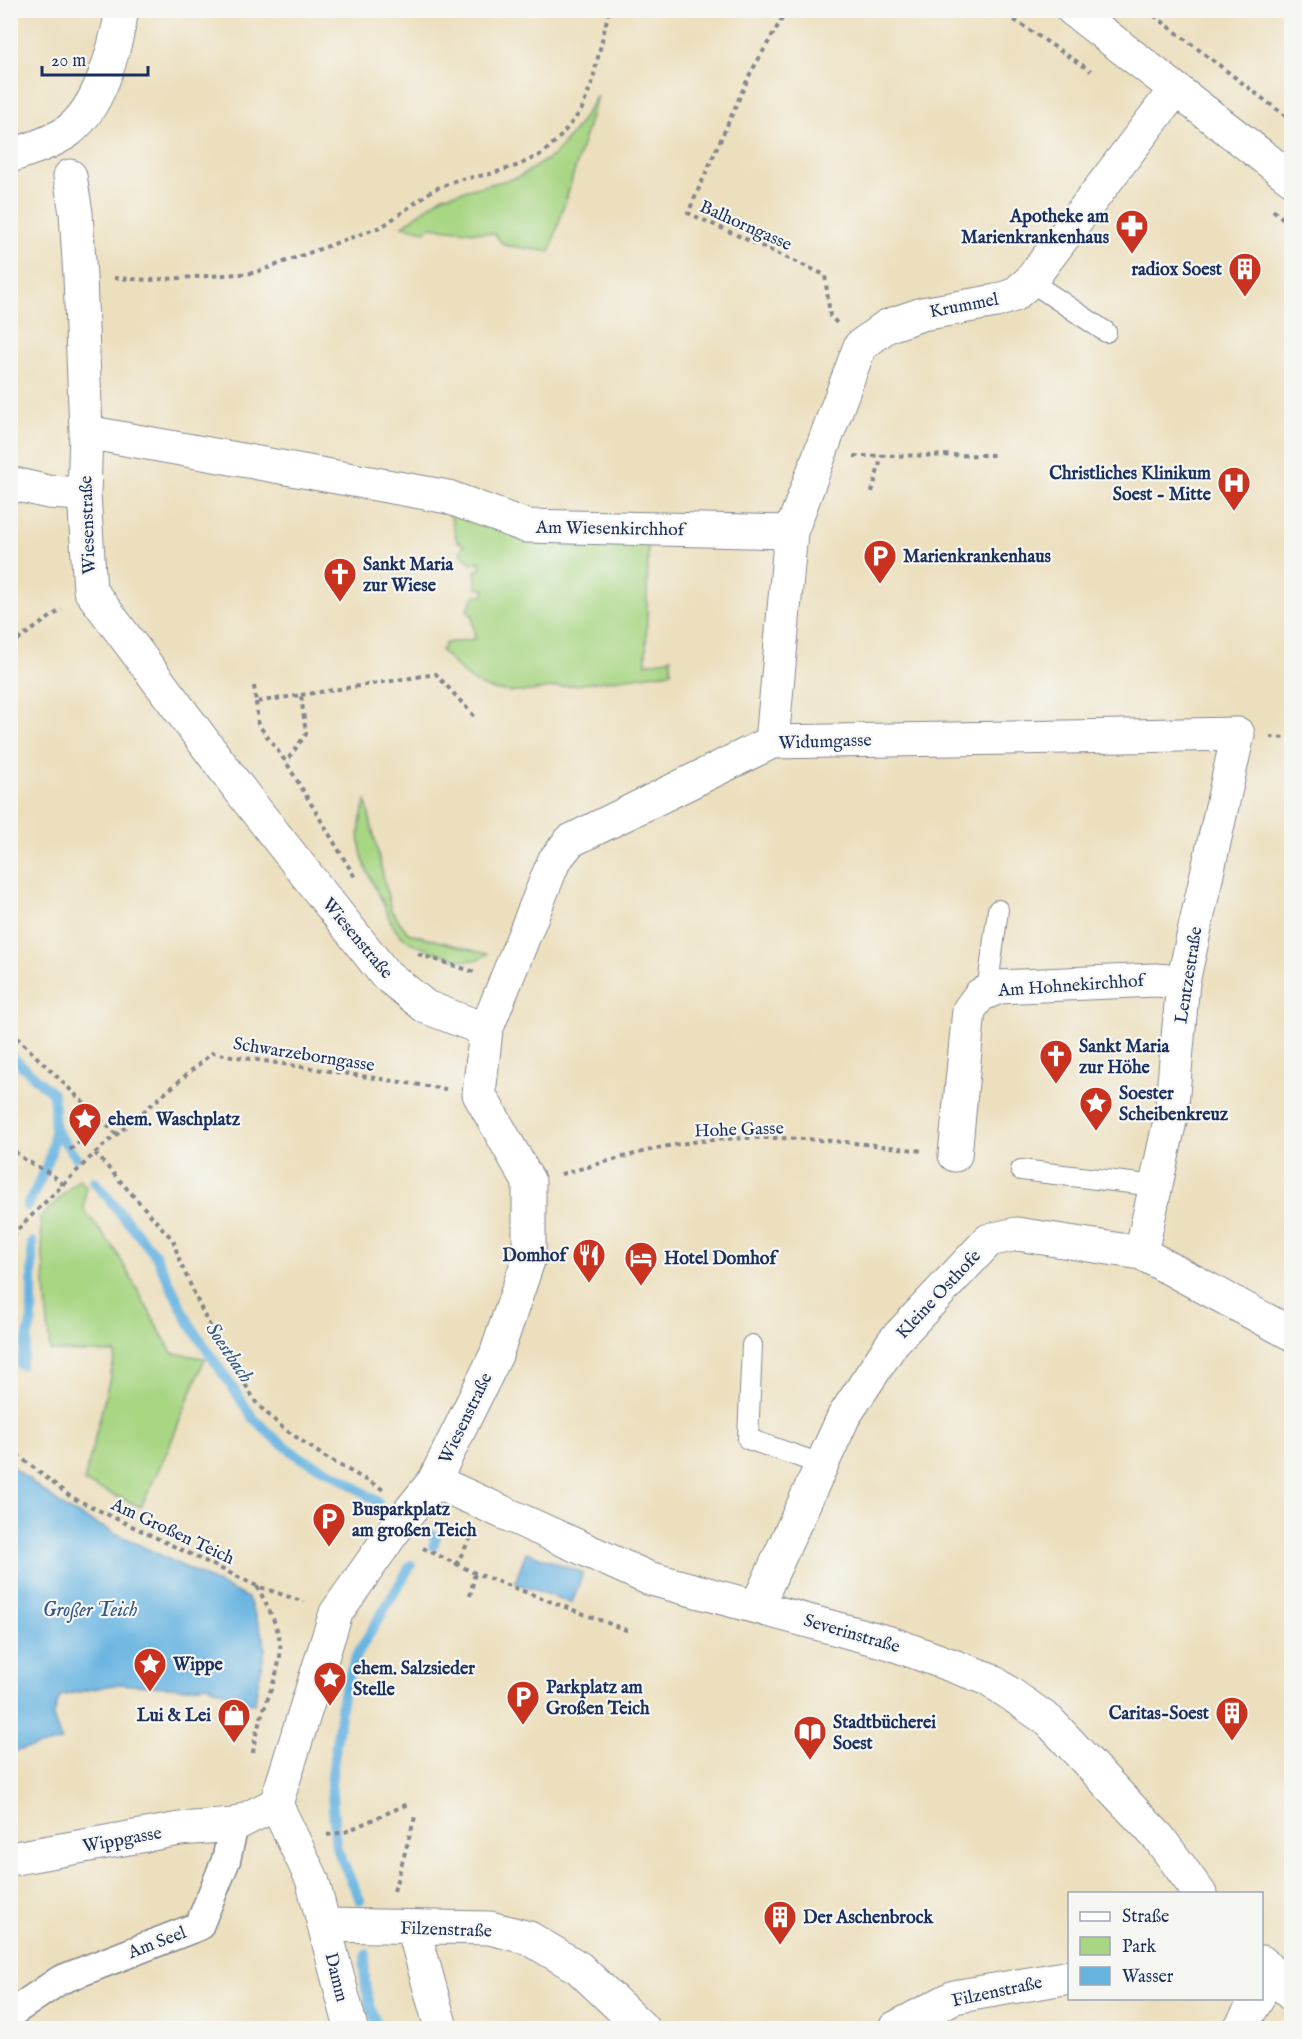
<svg xmlns="http://www.w3.org/2000/svg" width="1302" height="2039" viewBox="0 0 1302 2039" font-family="'IM FELL English',serif">
  <style>
    .green { fill: #a8d683; stroke: #628270; stroke-width: 1.5 }
    .water { fill: #68b4e1; stroke: #4272a0; stroke-width: 1.5 }
    .lines { fill: none; stroke-linecap: round; stroke-linejoin: round }
    .stream { stroke: #68b4e1; stroke-width: 10 }
    .service-casing { stroke: #84878e; stroke-width: 22 }
    .pedestrian-casing { stroke: #84878e; stroke-width: 31 }
    .minor-casing { stroke: #84878e; stroke-width: 35 }
    .tertiary-casing { stroke: #84878e; stroke-width: 35 }
    .path { stroke: #84878e; stroke-width: 4; stroke-dasharray: 4.5 4.5; stroke-linecap: butt }
    .service { stroke: #fff; stroke-width: 20 }
    .pedestrian { stroke: #fff; stroke-width: 28 }
    .minor { stroke: #fff; stroke-width: 33 }
    .tertiary { stroke: #fff; stroke-width: 33 }
    .labels { text-anchor: middle; stroke-width: 4.5; stroke-linejoin: round; paint-order: stroke }
    .poi-label { font-size: 18px; font-weight: bold; fill: #1b2f5e; stroke: #f6f6f2; text-anchor: start }
    .street-label { font-size: 18px; fill: #1b2f5e; stroke: #f6f6f2 }
    .water-label { font-size: 20px; font-style: italic; fill: #325785; stroke: #f6f6f2 }
  </style>
  <rect width="100%" height="100%" fill="#f6f6f2"/>
  <filter id="ink" filterUnits="userSpaceOnUse"><feTurbulence type="fractalNoise" baseFrequency=".0167" numOctaves="2"/><feDisplacementMap in="SourceGraphic" scale="12" xChannelSelector="R" yChannelSelector="G"/><feConvolveMatrix kernelMatrix="1 2 1 2 8 2 1 2 1" color-interpolation-filters="sRGB"/></filter>
  <filter id="wash" filterUnits="userSpaceOnUse"><feTurbulence type="fractalNoise" baseFrequency=".008" numOctaves="4" result="noise"/><feDisplacementMap in="SourceGraphic" scale="24" xChannelSelector="R" yChannelSelector="G"/><feGaussianBlur stdDeviation="1.35" result="paint"/><feColorMatrix in="noise" values="0 0 0 0 0 0 0 0 0 0 0 0 0 0 0 0 0 1.4 0 .05"/><feComposite in="paint" operator="in"/></filter>
  <g filter="url(#wash)">
    <rect width="100%" height="100%" fill="#ecdfbd"/>
    <path class="green" d="M597 96 550 252 504 245 494 234 431 227 425 231 403 226 443 196 519 177 554 155 576 129Z
      M449 511 648 544 646 664 671 658V672L522 692C475 692 473 682 441 651L446 643 475 639 472 615 467 610 475 595 483 596 485 589 477 588 475 571 482 568 479 561 472 564 460 552 464 545 457 541Z
      M366 801 391 910 408 933 487 954C475 964 461 961 448 956 434 952 417 947 405 939 390 928 389 915 382 901 363 865 351 841 366 801Z
      M79 1179 86 1186 84 1210 116 1251 172 1353 205 1358 169 1447 141 1507 84 1482 116 1353 50 1351 40 1218Z"/>
    <path class="water" d="M10 1465 68 1510 248 1598 264 1638 265 1649 254 1704 207 1685 183 1688 118 1684 60 1696 53 1717 62 1741 11 1752Z
      M526 1552 583 1573 572 1603 515 1583Z"/>
    <g class="lines">
      <path class="stream" d="M10 1055 53 1094C58 1145 51 1161 27 1206
        M56 1131 76 1157
        M94 1181 156 1256 189 1323 253 1418 274 1438 301 1458 337 1475 378 1502
        M21 1365 32 1319V1242
        M428 1532 436 1537 433 1546
        M360 1900 336 1847 331 1782 343 1694 356 1656 411 1565
        M366 1954C361 1982 369 2003 378 2028"/>
    </g>
  </g>
  <g filter="url(#ink)">
    <g class="lines">
      <g class="service-casing">
        <path id="service" d="M1030 281 1106 332
          M987 992 998 910
          M1021 1170 1156 1186
          M752 1345 748 1439 806 1459 820 1467"/>
      </g>
      <g class="pedestrian-casing">
        <path id="pedestrian" d="M10 2014 60 1980 199 1926 226 1860 234 1825"/>
      </g>
      <g class="minor-casing">
        <path id="minor" d="M10 156C28 150 51 143 67 132 100 108 115 49 122 10
          M70 176 76 213 80 277 86 432 84 494 90 590 246 798 384 973 426 1007 486 1030
          M86 432 448 497 526 526 791 532
          M10 483 48 492 84 494
          M772 742 791 532 860 346 887 326 922 314 996 301 1014 295 1030 281 1175 90
          M955 1155 969 1010 980 995 999 987 1155 980 1183 982
          M434 1481 648 1578 890 1643 989 1679 1049 1721 1159 1838 1200 1894
          M757 1606 844 1416 893 1342 989 1240 1017 1234 1141 1253 1292 1334
          M10 1859 180 1829 234 1825 276 1804
          M325 1925 490 1928 529 1938 579 1968 642 2028
          M413 1927 441 2028
          M1262 1962 1292 1995
          M351 2028 312 1879 276 1804 336 1613 393 1532 434 1481 496 1355 529 1258V1182L479 1094 486 1030 554 861 570 841 772 742 1238 734 1183 982 1171 1116 1141 1253
          M895 2028 954 1997 1070 1977
          M1240 2028 1258 1998"/>
      </g>
      <g class="tertiary-casing">
        <path id="tertiary" d="M1073 10 1292 179"/>
      </g>
      <path class="path" d="M787 10 750 74 688 213 825 275 830 316 837 323
        M999 10 1091 71
        M1147 10 1292 121
        M1273 210 1292 226
        M114 278 149 280 254 273 383 226 433 190 457 180 490 174 519 165 542 154 560 137 581 111 592 83 609 10
        M854 456 996 455
        M872 492 882 455
        M10 645 62 609
        M254 686 256 702 301 695 306 734 286 762
        M301 695 436 674 474 716
        M256 702 258 724 286 762 356 879
        M1270 737 1288 738
        M418 954 474 972
        M10 1031 118 1136
        M10 1144C21 1165 48 1166 63 1185
        M70 1150 102 1121
        M95 1153 173 1240 180 1262 206 1319 257 1404 283 1428 325 1457 384 1490
        M561 1174C595 1165 629 1155 663 1147 746 1130 838 1140 922 1151
        M10 1245 17 1230 95 1153 212 1053 446 1089
        M10 1449 71 1497 257 1586 304 1602
        M423 1548 475 1573 629 1631
        M456 1565 471 1537
        M470 1596 475 1573
        M253 1753C256 1719 275 1689 280 1656 283 1632 267 1606 257 1586
        M327 1835 345 1832 410 1803
        M394 1891 415 1817"/>
      <use href="#service" class="service"/>
      <use href="#pedestrian" class="pedestrian"/>
      <use href="#minor" class="minor"/>
      <use href="#tertiary" class="tertiary"/>
    </g>
  </g>
  <defs>
    <g id="pharmacy-pin" transform="scale(1.725)"><path d="M0 17L-7.5 6A9.5 9.5 0 1 1 7.5 6Z" fill="#c8321e" stroke="#f6f6f2"/><path d="M-2-6h4v4h4v4h-4v4h-4v-4h-4v-4h4Z" fill="#fff"/></g>
    <g id="building-pin" transform="scale(1.725)"><path d="M0 17L-7.5 6A9.5 9.5 0 1 1 7.5 6Z" fill="#c8321e" stroke="#f6f6f2"/><path d="M-4-6H4V6H1V3H-1V6H-4ZM-2.5-4.3h1.7v1.8h-1.7ZM.8-4.3h1.7v1.8H.8ZM-2.5-1h1.7V.8h-1.7ZM.8-1h1.7V.8H.8Z" fill="#fff"/></g>
    <g id="hospital-pin" transform="scale(1.725)"><path d="M0 17L-7.5 6A9.5 9.5 0 1 1 7.5 6Z" fill="#c8321e" stroke="#f6f6f2"/><path d="M-5-5h3v3.5h4V-5h3V5h-3V1.5h-4V5h-3Z" fill="#fff"/></g>
    <g id="parking-pin" transform="scale(1.725)"><path d="M0 17L-7.5 6A9.5 9.5 0 1 1 7.5 6Z" fill="#c8321e" stroke="#f6f6f2"/><path d="M-3.5-5.5H1a3.5 3.5 0 0 1 0 7H-1V5.5H-3.5ZM-1-3.4V-.6H.8a1.4 1.4 0 0 0 0-2.8Z" fill="#fff"/></g>
    <g id="church-pin" transform="scale(1.725)"><path d="M0 17L-7.5 6A9.5 9.5 0 1 1 7.5 6Z" fill="#c8321e" stroke="#f6f6f2"/><path d="M-1.2-6h2.4v3.5h3.3v2.4h-3.3V6h-2.4V-.1h-3.3v-2.4h3.3Z" fill="#fff"/></g>
    <g id="sight-pin" transform="scale(1.725)"><path d="M0 17L-7.5 6A9.5 9.5 0 1 1 7.5 6Z" fill="#c8321e" stroke="#f6f6f2"/><path d="M0-6L1.8-2.2L6-1.7L2.9 1.2L3.7 5.4L0 3.3L-3.7 5.4L-2.9 1.2L-6-1.7L-1.8-2.2Z" fill="#fff"/></g>
    <g id="restaurant-pin" transform="scale(1.725)"><path d="M0 17L-7.5 6A9.5 9.5 0 1 1 7.5 6Z" fill="#c8321e" stroke="#f6f6f2"/><path d="M-5-6h1v4h1v-4h1v4h1v-4h1v5L-1.5 .5V6h-2V.5L-5-1ZM5-6V6H3V1.5H1.5Q1.5-4 5-6Z" fill="#fff"/></g>
    <g id="hotel-pin" transform="scale(1.725)"><path d="M0 17L-7.5 6A9.5 9.5 0 1 1 7.5 6Z" fill="#c8321e" stroke="#f6f6f2"/><path d="M-6-4.5h1.5V1H6V5H4.5V3h-9V5H-6ZM-4 0a1.8 1.8 0 1 1 3.6 0ZM.5 0V-2.5h3Q6-2.5 6 0Z" fill="#fff"/></g>
    <g id="shop-pin" transform="scale(1.725)"><path d="M0 17L-7.5 6A9.5 9.5 0 1 1 7.5 6Z" fill="#c8321e" stroke="#f6f6f2"/><path d="M-5-2.5h2.3a2.7 3.5 0 0 1 5.4 0H5L5.5 6h-11ZM-1.5-2.5h3a1.5 2.3 0 0 0-3 0Z" fill="#fff"/></g>
    <g id="library-pin" transform="scale(1.725)"><path d="M0 17L-7.5 6A9.5 9.5 0 1 1 7.5 6Z" fill="#c8321e" stroke="#f6f6f2"/><path d="M-6-4Q-3-5.5-.7-3.5V5Q-3 3-6 4ZM6-4Q3-5.5 .7-3.5V5Q3 3 6 4Z" fill="#fff"/></g>
  </defs>
  <g fill-rule="evenodd">
    <use href="#pharmacy-pin" x="1132" y="226"/>
    <use href="#building-pin" x="1245" y="269"/>
    <use href="#hospital-pin" x="1234" y="483"/>
    <use href="#parking-pin" x="880" y="556"/>
    <use href="#church-pin" x="340" y="574"/>
    <use href="#church-pin" x="1056" y="1056"/>
    <use href="#sight-pin" x="1096" y="1103"/>
    <use href="#sight-pin" x="85" y="1119"/>
    <use href="#restaurant-pin" x="589" y="1255"/>
    <use href="#hotel-pin" x="641" y="1258"/>
    <use href="#parking-pin" x="329" y="1519"/>
    <use href="#sight-pin" x="150" y="1664"/>
    <use href="#sight-pin" x="330" y="1678"/>
    <use href="#parking-pin" x="523" y="1697"/>
    <use href="#building-pin" x="1232" y="1713"/>
    <use href="#shop-pin" x="234" y="1715"/>
    <use href="#library-pin" x="810" y="1732"/>
    <use href="#building-pin" x="780" y="1917"/>
  </g>
  <g class="labels">
    <g class="poi-label">
      <text x="1109" y="222" text-anchor="end">Apotheke am<tspan x="1109" dy="21">Marienkrankenhaus</tspan></text>
      <text x="1222" y="275" text-anchor="end">radiox Soest</text>
      <text x="1211" y="479" text-anchor="end">Christliches Klinikum<tspan x="1211" dy="21">Soest - Mitte</tspan></text>
      <text x="903" y="562">Marienkrankenhaus</text>
      <text x="363" y="570">Sankt Maria<tspan x="363" dy="21">zur Wiese</tspan></text>
      <text x="1079" y="1052">Sankt Maria<tspan x="1079" dy="21">zur Höhe</tspan></text>
      <text x="1119" y="1099">Soester<tspan x="1119" dy="21">Scheibenkreuz</tspan></text>
      <text x="108" y="1125">ehem. Waschplatz</text>
      <text x="566" y="1261" text-anchor="end">Domhof</text>
      <text x="664" y="1264">Hotel Domhof</text>
      <text x="352" y="1515">Busparkplatz<tspan x="352" dy="21">am großen Teich</tspan></text>
      <text x="173" y="1670">Wippe</text>
      <text x="353" y="1674">ehem. Salzsieder<tspan x="353" dy="21">Stelle</tspan></text>
      <text x="546" y="1693">Parkplatz am<tspan x="546" dy="21">Großen Teich</tspan></text>
      <text x="1209" y="1719" text-anchor="end">Caritas-Soest</text>
      <text x="211" y="1721" text-anchor="end">Lui &amp; Lei</text>
      <text x="833" y="1728">Stadtbücherei<tspan x="833" dy="21">Soest</tspan></text>
      <text x="803" y="1923">Der Aschenbrock</text>
    </g>
    <g class="street-label">
      <text transform="translate(746 225) rotate(24)" y="6">Balhorngasse</text>
      <text transform="translate(964 305) rotate(-11)" y="6">Krummel</text>
      <text transform="translate(87 525) rotate(-92)" y="6">Wiesenstraße</text>
      <text transform="translate(610 528) rotate(1)" y="6">Am Wiesenkirchhof</text>
      <text transform="translate(825 741) rotate(-2)" y="6">Widumgasse</text>
      <text transform="translate(358 938) rotate(50)" y="6">Wiesenstraße</text>
      <text transform="translate(1188 975) rotate(-81)" y="6">Lentzestraße</text>
      <text transform="translate(1071 985) rotate(-4)" y="6">Am Hohnekirchhof</text>
      <text transform="translate(304 1054) rotate(9)" y="6">Schwarzeborngasse</text>
      <text transform="translate(739 1129) rotate(-2)" y="6">Hohe Gasse</text>
      <text transform="translate(938 1294) rotate(-47)" y="6">Kleine Osthofe</text>
      <text transform="translate(465 1418) rotate(-64)" y="6">Wiesenstraße</text>
      <text transform="translate(173 1531) rotate(25)" y="6">Am Großen Teich</text>
      <text transform="translate(852 1633) rotate(16)" y="6">Severinstraße</text>
      <text transform="translate(122 1839) rotate(-10)" y="6">Wippgasse</text>
      <text transform="translate(446 1929) rotate(2)" y="6">Filzenstraße</text>
      <text transform="translate(157 1942) rotate(-21)" y="6">Am Seel</text>
      <text transform="translate(337 1977) rotate(76)" y="6">Damm</text>
      <text transform="translate(997 1991) rotate(-12)" y="6">Filzenstraße</text>
    </g>
    <g class="water-label">
      <text transform="translate(230 1352) rotate(56)" y="7">Soestbach</text>
      <text x="90" y="1616">Großer Teich</text>
    </g>
  </g>
  <rect width="1302" height="2039" fill="none" stroke="#f6f6f2" stroke-width="36"/>
  <rect x="1068" y="1892" width="195" height="108" fill="#f6f6f2" stroke="#9ea6b7" stroke-width="1.5"/>
  <rect x="1080" y="1912" width="30" height="9" fill="#ffffff" stroke="#9ea6b7" stroke-width="1.5"/>
  <text x="1122" y="1922" font-size="18" fill="#1b2f5e">Straße</text>
  <rect x="1080" y="1937" width="30" height="18" fill="#a8d683" stroke="#9ea6b7" stroke-width="1.5"/>
  <text x="1122" y="1952" font-size="18" fill="#1b2f5e">Park</text>
  <rect x="1080" y="1967" width="30" height="18" fill="#68b4e1" stroke="#9ea6b7" stroke-width="1.5"/>
  <text x="1122" y="1982" font-size="18" fill="#1b2f5e">Wasser</text>
  <path d="M42 66v9h106v-9" fill="none" stroke="#1b2f5e" stroke-width="3"/>
  <text x="51" y="66" font-size="18" fill="#1b2f5e" stroke="#f6f6f2" stroke-width="4.5" paint-order="stroke">20 m</text>
</svg>
